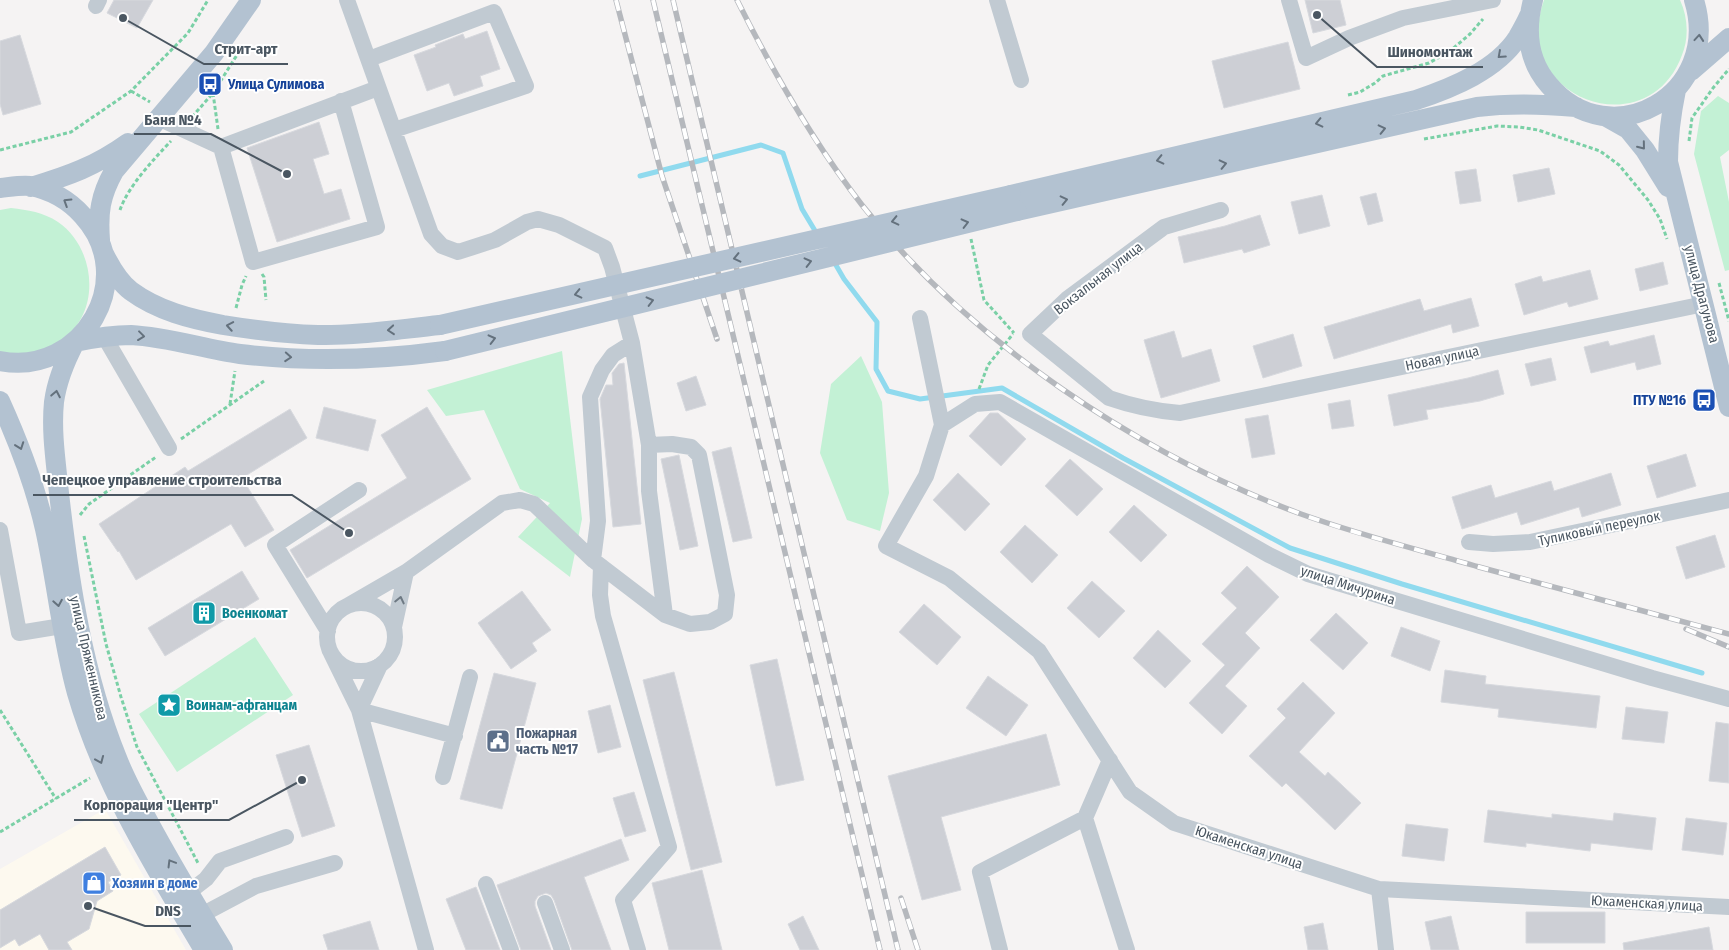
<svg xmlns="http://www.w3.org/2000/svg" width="1729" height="950" viewBox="0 0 1729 950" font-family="'Fira Sans Condensed',sans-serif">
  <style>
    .commercial { fill: #fdf9ef }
    .green { fill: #c3f1d5 }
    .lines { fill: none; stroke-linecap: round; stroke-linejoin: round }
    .stream { stroke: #90daee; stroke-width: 5 }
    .building { fill: #cdcfd5; stroke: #d7d9de }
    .path { stroke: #7ad0a6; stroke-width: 3; stroke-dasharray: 4 2.5; stroke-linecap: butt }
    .minor { stroke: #c1cad2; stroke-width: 16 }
    .major { stroke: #b3c2d1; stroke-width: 20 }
    .rail-casing { stroke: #b5b8bd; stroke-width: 5.5 }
    .rail { stroke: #fff; stroke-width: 4; stroke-dasharray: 11; stroke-linecap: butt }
    .major-bridge { stroke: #b3c2d1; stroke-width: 20 }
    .oneway { stroke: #64717d }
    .oneway2 { stroke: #6e7983 }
    .labels { text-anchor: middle; stroke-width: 4; stroke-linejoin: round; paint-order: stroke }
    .transit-label { font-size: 14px; font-weight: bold; fill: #164399; stroke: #fff; text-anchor: start }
    .street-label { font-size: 14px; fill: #4a5661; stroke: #fff }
    .culture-label { font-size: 14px; font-weight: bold; fill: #0d838f; stroke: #fff; text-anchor: start }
    .service-label { font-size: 14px; font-weight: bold; fill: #4e5e75; stroke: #fff; text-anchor: start }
    .shop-label { font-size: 14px; font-weight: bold; fill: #366cbe; stroke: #fff; text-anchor: start }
    .leader { fill: none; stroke: #4a5661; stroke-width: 2 }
    .callout-dot { fill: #4a5661; stroke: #fff; stroke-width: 2 }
    .callout-label { font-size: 15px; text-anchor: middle; font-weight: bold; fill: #4a5661; stroke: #fff; stroke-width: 4; stroke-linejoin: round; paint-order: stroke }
  </style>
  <rect width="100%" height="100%" fill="#f5f3f3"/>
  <path class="commercial" d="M105 809 186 950H0V869Z"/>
  <path class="green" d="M1544 0H1680C1688 17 1689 38 1682 55 1648 148 1508 99 1544 0Z
    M1718 96 1729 103V150L1720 157 1729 202V270L1725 271 1694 154 1701 111Z
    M11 208C28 210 43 212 58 222 95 247 102 310 64 338 59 342 52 349 46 351 33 355 14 355 0 356V210Z
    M562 351 582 519 570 577 518 537 550 503 520 489 484 410 446 416 427 390Z
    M861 356 882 402 889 493 880 531 847 520 820 453 831 384Z
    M255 637 293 695 177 772 139 714Z"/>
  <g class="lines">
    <path class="stream" d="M640 176 761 145 783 153 802 209 817 234
      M833 260 844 279 877 322 876 369 888 391 920 399 1002 388 1123 458 1290 548 1402 584 1702 673"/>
  </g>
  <path class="building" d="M114 0H153L137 28 107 13Z
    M1305 0H1340L1346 25 1313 33Z
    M487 31 500 69 480 76 483 86 454 96 449 83 427 91 414 55 436 47 435 45 463 34 465 39Z
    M20 35 41 104 3 115 0 104V41Z
    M1288 42 1300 89 1224 108 1212 61Z
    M319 122 329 154 313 159 324 194 341 189 350 219 277 242 247 148Z
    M1549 168 1555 194 1518 202 1513 175Z
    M1476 169 1481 201 1460 204 1455 172Z
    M1376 193 1383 221 1368 225 1360 197Z
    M1322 195 1330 226 1299 234 1291 202Z
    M1260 215 1270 245 1244 253 1242 249 1184 263 1178 237 1225 226Z
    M1663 262 1668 284 1640 291 1635 269Z
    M1590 270 1598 299 1569 307 1567 302 1524 315 1515 284 1541 276 1543 282Z
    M1471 298 1479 326 1453 333 1451 324 1334 359 1324 327 1420 299 1424 311Z
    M1174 331 1182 358 1211 349 1220 381 1161 398 1144 340Z
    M1293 334 1302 366 1263 378 1253 346Z
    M1654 335 1661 364 1637 370 1635 362 1591 373 1584 347 1608 341 1610 346Z
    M1551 358 1556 380 1531 386 1525 364Z
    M624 363 641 524 613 527 600 399 606 385H613L612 373 619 364Z
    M1498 370 1504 394 1480 401 1426 410 1428 419 1394 426 1388 395 1468 378Z
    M696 376 706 405 686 411 677 383Z
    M1350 400 1354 426 1332 429 1328 404Z
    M324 407 376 420 368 451 316 438Z
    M427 407 471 479 307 578 290 550 407 478 381 435Z
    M290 409 307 438 242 478 274 530 245 547 231 524 136 580 119 551 118 552 99 524 185 467 188 471Z
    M990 413H998L1026 439 1001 466 969 436Z
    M1268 415 1275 454 1252 458 1245 419Z
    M731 447 752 538 733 542 712 452Z
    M1686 454 1696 486 1657 498 1647 466Z
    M679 455 698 546 680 550 661 459Z
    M1070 459 1103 489 1077 516 1045 486Z
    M958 473 990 504 965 531 933 500Z
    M1611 473 1621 505 1582 517 1579 507 1521 525 1517 512 1462 529 1452 497 1491 485 1495 498 1551 481 1554 491Z
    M1134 505 1167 535 1141 562 1109 532Z
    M1025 525 1058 555 1032 583 1000 552Z
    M1715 535 1725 567 1686 579 1676 547Z
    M1247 566 1279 597 1245 633 1260 648 1225 686 1247 706 1222 734 1189 703 1225 665 1202 644 1237 608 1221 593Z
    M242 571 259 599 165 656 148 628Z
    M1092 581 1125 611 1099 638 1067 608Z
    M522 591 551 630 532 643 537 651 511 669 478 623Z
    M924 604 961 637 937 665 899 632Z
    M1336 613 1368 643 1343 670 1310 640Z
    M1401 627 1440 641 1430 671 1391 656Z
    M1158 630 1191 661 1165 688 1133 658Z
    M777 659 804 780 776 786 750 665Z
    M1445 670 1486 676 1485 684 1600 696 1596 728 1498 717 1499 709 1441 702Z
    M674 672 722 862 691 870 643 680Z
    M494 673 536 683 502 809 460 799Z
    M988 676 1028 705 1006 736 966 708Z
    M1303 682 1335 713 1299 752 1325 776 1328 772 1361 803 1335 830 1286 783 1282 787 1249 756 1286 718 1277 709Z
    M610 705 621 747 598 753 588 711Z
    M1626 707 1668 712 1664 743 1622 739Z
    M1716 722 1729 724V783L1709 781Z
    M1046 734 1060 785 941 817 961 890 922 900 888 776Z
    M309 745 335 826 302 837 276 755Z
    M634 792 646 831 625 837 613 798Z
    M1488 810 1552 818V814L1613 821 1614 813 1656 818 1652 850 1591 843 1590 851 1526 843V847L1484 842Z
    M1686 818 1727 823 1723 855 1682 850Z
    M1406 824 1448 829 1444 861 1402 856Z
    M621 839 629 860 584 877 611 950H572L554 900 551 895 546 893 538 896 535 901V906L551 950H521L497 885Z
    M105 847 121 875 108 882 113 891 97 901 89 929 67 942 72 950H49L40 934 19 946 15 939 0 948V910Z
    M702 870 722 950H669L652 883Z
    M476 887 478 892 500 950H466L446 899Z
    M1526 912H1605V943H1526Z
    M803 916 819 950H800L788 924Z
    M1451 916 1459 950H1431L1425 922Z
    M370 921 379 950H328L323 935Z
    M1323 923 1328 950H1308L1304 927Z
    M1709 927 1713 950H1624L1623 943Z"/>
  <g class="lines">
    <path class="path" d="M131 91 150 102
      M213 93 218 129
      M1348 95 1360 92 1375 83 1383 76 1429 63 1450 51 1470 34 1483 19
      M192 117 213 93 242 47
      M1424 139 1497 126 1519 127 1538 130 1600 151 1619 165 1648 200 1660 219 1667 239
      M1689 141 1692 118 1713 88 1729 69
      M0 150 71 132 131 91 188 33 208 0
      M120 210C128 186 155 158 171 141
      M971 239 984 300 1014 333
      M262 274 264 277 266 300
      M1719 283 1729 321
      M236 308 242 285 246 276
      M979 389 988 365 1013 334
      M230 404 235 371
      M181 439 264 381
      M80 515 89 504 156 457
      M84 536 106 644 121 697 137 747 198 863
      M0 710 56 799
      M0 832 90 778"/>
    <path class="minor" d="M347 0 431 234 442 246 458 252 495 240 527 222 538 219 559 225 605 248 612 267 632 343 649 445V491L665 615
      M997 0 1021 80
      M1289 0 1306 58 1349 38 1403 18 1493 0
      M96 6 99 0
      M369 59 494 12 526 86 394 130
      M158 118 221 147 378 88
      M221 147 253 262 377 227 341 101
      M1221 210 1164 227 1067 299 1030 334 1109 398C1132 406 1156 411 1180 413L1704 304
      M920 318 942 425 926 476 886 546 949 578 1039 651 1130 792 1174 823 1379 889 1729 907
      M104 336 169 448
      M942 425 975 404 1000 402 1269 555 1308 574 1652 678 1729 699
      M0 530 19 633 74 624
      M1469 542 1493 544 1530 542 1729 500
      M593 560 598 521 590 397 602 370 613 355 632 343
      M601 566 600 595 603 616 669 847 623 900 638 950
      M327 637a34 34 0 1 1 68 0a34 34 0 1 1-68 0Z
      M349 605 406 572 502 503 520 500 534 504 593 560 665 615 690 624 710 622 725 614 727 595 699 455 691 447 672 444 649 445
      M394 627 406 572
      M328 631 275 545 359 490
      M331 653 359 710 426 950
      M359 710 455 736
      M359 710 380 665
      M443 777 470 677
      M1085 818 1127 950
      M486 884 511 950
      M1379 889 1386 950
      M180 899 206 879 220 861 286 837
      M545 903 562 950
      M192 920 256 886 335 863
      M1000 950 980 872 1085 818 1110 760"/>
    <path class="major" d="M1533 0C1525 31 1528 61 1549 85 1611 158 1723 94 1694 0
      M1691 71 1729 38
      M1676 90C1671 114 1668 137 1668 162L1729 407
      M1605 116 1628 129 1645 150 1668 187
      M31 187C68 176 96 166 128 143
      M0 188C10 187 21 185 30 186 51 190 69 200 83 216 140 278 83 377 0 361
      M1011 195 1416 100C1452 88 1497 70 1518 37 1522 30 1526 23 1529 16
      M1017 211 1477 107C1511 103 1543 104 1576 107
      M100 240C98 213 100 196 114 171L214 53 251 0
      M104 254C111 268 119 282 131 291 158 311 191 319 223 325 254 330 286 334 318 335 358 336 400 329 440 325
      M75 342C65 361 57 380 54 402 51 432 56 463 59 493 69 582 83 674 117 758 125 779 136 799 147 819 171 864 197 907 223 950
      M75 342C94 338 112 335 131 335 168 337 204 349 240 354 307 362 378 360 445 351
      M0 401C19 443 35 485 45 529 57 583 62 639 77 693 104 786 155 867 204 950"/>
    <g class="rail-casing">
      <path id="rail" d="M616 0 662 176 717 339
        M653 0 880 950
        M673 0 898 950
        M737 0C773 72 813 142 862 205 969 341 1140 455 1301 514 1359 535 1420 550 1479 567 1562 589 1646 612 1729 634
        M1686 629 1729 647
        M901 898 918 950"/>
    </g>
    <use href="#rail" class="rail"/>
    <path class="major-bridge" d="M440 325 1011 195
      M445 351 1017 211"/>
  </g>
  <defs><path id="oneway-chevron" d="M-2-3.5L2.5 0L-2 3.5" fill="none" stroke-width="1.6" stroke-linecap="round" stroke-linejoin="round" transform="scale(1.25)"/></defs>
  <g class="oneway">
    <use href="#oneway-chevron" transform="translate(1699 38) rotate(-85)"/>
    <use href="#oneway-chevron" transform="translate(1501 55) rotate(138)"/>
    <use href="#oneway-chevron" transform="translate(1319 123) rotate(167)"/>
    <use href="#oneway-chevron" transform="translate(1382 129) rotate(-13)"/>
    <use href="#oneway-chevron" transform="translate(1642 146) rotate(51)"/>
    <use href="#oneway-chevron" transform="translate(1160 160) rotate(167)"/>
    <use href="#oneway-chevron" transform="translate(1223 164) rotate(-13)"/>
    <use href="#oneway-chevron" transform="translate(1064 200) rotate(-13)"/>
    <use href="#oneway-chevron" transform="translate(67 202) rotate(-148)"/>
    <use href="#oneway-chevron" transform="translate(895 221) rotate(167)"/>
    <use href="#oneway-chevron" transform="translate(965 223) rotate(-14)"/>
    <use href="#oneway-chevron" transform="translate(737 258) rotate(167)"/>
    <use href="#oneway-chevron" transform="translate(808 262) rotate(-14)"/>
    <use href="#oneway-chevron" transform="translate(578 294) rotate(167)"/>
    <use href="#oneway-chevron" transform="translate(650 301) rotate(-14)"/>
    <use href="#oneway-chevron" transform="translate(230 326) rotate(-170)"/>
    <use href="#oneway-chevron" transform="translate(391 330) rotate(175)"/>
    <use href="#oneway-chevron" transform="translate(141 336) rotate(7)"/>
    <use href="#oneway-chevron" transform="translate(492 339) rotate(-14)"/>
    <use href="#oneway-chevron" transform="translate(288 357) rotate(4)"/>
    <use href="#oneway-chevron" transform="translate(56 394) rotate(-79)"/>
    <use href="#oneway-chevron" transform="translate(20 446) rotate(70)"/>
    <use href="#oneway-chevron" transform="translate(58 603) rotate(80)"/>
    <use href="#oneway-chevron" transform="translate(100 760) rotate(67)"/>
    <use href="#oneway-chevron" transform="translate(171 863) rotate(-121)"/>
  </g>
  <use class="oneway2" href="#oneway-chevron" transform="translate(400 600) rotate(-77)"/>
  <defs>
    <g id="bus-square" transform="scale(1.25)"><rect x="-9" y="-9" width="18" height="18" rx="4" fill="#1a4fb4" stroke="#fff"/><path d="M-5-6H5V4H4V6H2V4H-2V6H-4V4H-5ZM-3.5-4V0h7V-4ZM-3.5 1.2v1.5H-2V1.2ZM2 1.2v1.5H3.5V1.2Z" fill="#fff"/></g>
    <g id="building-square" transform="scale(1.25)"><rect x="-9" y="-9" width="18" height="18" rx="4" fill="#0f9aa8" stroke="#fff"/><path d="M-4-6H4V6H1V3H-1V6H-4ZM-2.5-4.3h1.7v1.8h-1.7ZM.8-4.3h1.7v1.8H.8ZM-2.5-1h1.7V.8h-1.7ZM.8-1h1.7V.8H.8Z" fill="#fff"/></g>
    <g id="sight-square" transform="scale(1.25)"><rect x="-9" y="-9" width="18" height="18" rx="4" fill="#0f9aa8" stroke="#fff"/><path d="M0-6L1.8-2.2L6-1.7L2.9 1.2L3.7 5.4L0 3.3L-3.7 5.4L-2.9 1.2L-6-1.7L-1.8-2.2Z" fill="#fff"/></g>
    <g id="civic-square" transform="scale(1.25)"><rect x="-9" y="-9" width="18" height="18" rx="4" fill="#5c6f8a" stroke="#fff"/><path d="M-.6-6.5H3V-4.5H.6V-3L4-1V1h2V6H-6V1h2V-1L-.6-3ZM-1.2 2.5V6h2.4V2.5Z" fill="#fff"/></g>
    <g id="shop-square" transform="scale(1.25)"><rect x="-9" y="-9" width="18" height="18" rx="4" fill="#3f7fe0" stroke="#fff"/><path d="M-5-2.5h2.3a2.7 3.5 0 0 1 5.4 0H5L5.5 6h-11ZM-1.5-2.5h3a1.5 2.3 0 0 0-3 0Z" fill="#fff"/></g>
  </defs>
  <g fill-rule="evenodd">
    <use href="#bus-square" x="210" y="84"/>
    <use href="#bus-square" x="1704" y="400"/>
    <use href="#building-square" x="204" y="613"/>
    <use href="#sight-square" x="169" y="705"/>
    <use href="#civic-square" x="498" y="741"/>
    <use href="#shop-square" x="94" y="883"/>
  </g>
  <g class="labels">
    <g class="transit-label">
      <text x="228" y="89">Улица Сулимова</text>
      <text x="1686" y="405" text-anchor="end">ПТУ №16</text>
    </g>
    <g class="street-label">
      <text transform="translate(1098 278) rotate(-38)" y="5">Вокзальная улица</text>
      <text transform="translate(1702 294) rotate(75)" y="5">улица Драгунова</text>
      <text transform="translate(1442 358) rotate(-12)" y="5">Новая улица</text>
      <text transform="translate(1599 528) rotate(-12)" y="5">Тупиковый переулок</text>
      <text transform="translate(1348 585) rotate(18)" y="5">улица Мичурина</text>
      <text transform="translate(89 658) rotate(77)" y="5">улица Пряженникова</text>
      <text transform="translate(1249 847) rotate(18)" y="5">Юкаменская улица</text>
      <text transform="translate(1647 903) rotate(3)" y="5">Юкаменская улица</text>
    </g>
    <g class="culture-label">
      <text x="222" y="618">Военкомат</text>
      <text x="186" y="710">Воинам-афганцам</text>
    </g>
    <g class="service-label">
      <text x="516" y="738">Пожарная<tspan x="516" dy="16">часть №17</tspan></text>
    </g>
    <g class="shop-label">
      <text x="112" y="888">Хозяин в доме</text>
    </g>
  </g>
  <path class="leader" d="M123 18L204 64H288M1317 15L1377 67H1483M287 174L211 134H134M349 533L292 495H33M302 780L229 820H74M88 906L145 926H191"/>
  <g class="callout-dot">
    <circle cx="123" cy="18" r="5"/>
    <circle cx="1317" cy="15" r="5"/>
    <circle cx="287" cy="174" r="5"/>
    <circle cx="349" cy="533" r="5"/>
    <circle cx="302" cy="780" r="5"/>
    <circle cx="88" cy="906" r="5"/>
  </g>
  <g class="callout-label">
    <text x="246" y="54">Стрит-арт</text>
    <text x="1430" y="57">Шиномонтаж</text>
    <text x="173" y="125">Баня №4</text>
    <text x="162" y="485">Чепецкое управление строительства</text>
    <text x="151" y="810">Корпорация "Центр"</text>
    <text x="168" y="916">DNS</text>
  </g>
</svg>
